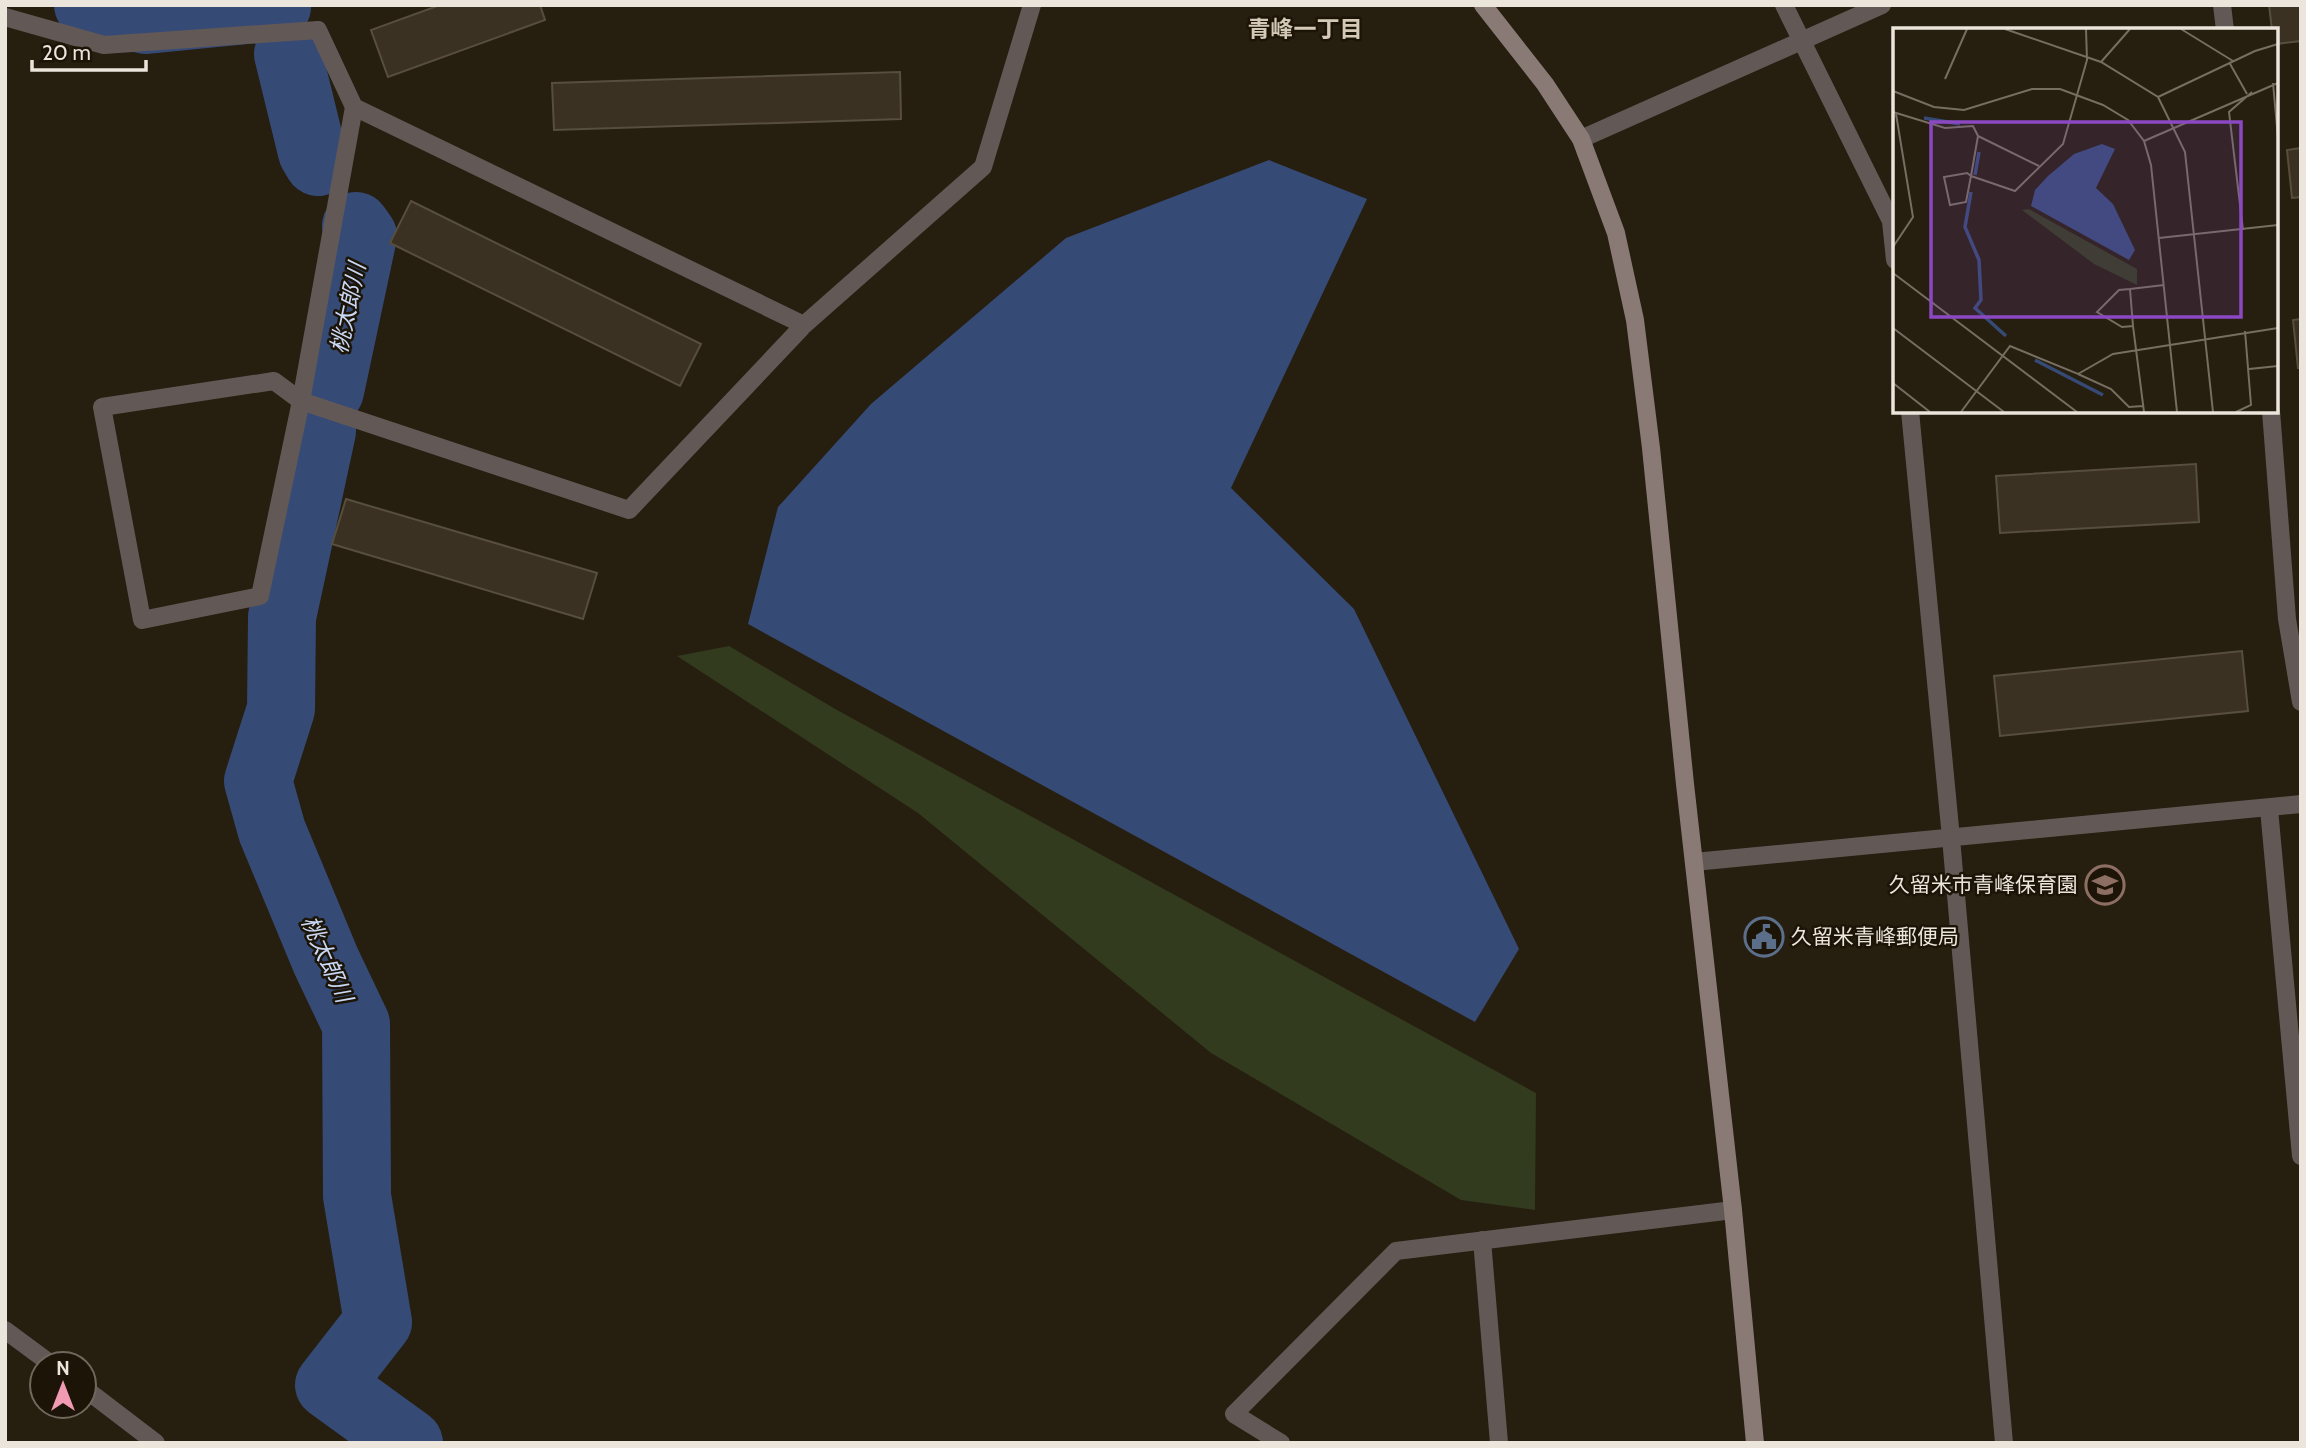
<svg xmlns="http://www.w3.org/2000/svg" width="2306" height="1448" viewBox="0 0 2306 1448" font-family="Cabin,'Noto Sans JP',sans-serif">
  <style>
    .green { fill: #323b1e }
    .water { fill: #364a76 }
    .lines { fill: none; stroke-linecap: round; stroke-linejoin: round }
    .river { stroke: #364a76; stroke-width: 68 }
    .building { fill: #3a3122; stroke: #574e3d; stroke-width: 2 }
    .lane { stroke: #625956; stroke-width: 18 }
    .street { stroke: #625956; stroke-width: 18 }
    .secondary { stroke: #897a76; stroke-width: 18 }
    .labels { text-anchor: middle; stroke-width: 5; stroke-linejoin: round; paint-order: stroke }
    .poi-label { font-size: 21px; fill: #ebe5dc; stroke: #1c1406; text-anchor: end }
    .neighbourhood-label { font-size: 23px; font-weight: bold; fill: #d4c9b6; stroke: #1c1406 }
    .water-label { font-size: 23px; font-style: italic; fill: #c9d8f5; stroke: #1c1406 }
    .inset-river { fill: none; stroke: #364a76; stroke-width: 3.5 }
    .inset-road { fill: none; stroke: #756e61; stroke-width: 2 }
    .view { fill: #8c48c3; fill-opacity: 0.15; stroke: #8c48c3; stroke-width: 3.5 }
    .inset-edge { fill: none; stroke: #ebe5dc; stroke-width: 3.5 }
  </style>
  <rect width="100%" height="100%" fill="#261e0f"/>
  <path class="green" d="M729 646 837 710 1536 1093 1535 1210 1461 1200 1211 1053 918 813 677 656Z"/>
  <path class="water" d="M1269 160 1367 199 1231 488 1354 609 1519 949 1475 1022 748 624 778 507 871 404 1066 238Z"/>
  <g class="lines">
    <path class="river" d="M88 5 146 20 277 7
      M288 54 312 152 318 162
      M330 391 363 236 356 226
      M322 431 282 617 281 709 258 781 272 831 326 961 356 1024 357 1196 378 1322 329 1385 409 1443"/>
  </g>
  <path class="building" d="M440 5H540L545 20 388 77 371 30Z
    M2269 5H2301V41L2276 44V30H2272Z
    M900 72 901 119 554 130 552 83Z
    M2301 148V197L2292 198 2287 150Z
    M411 201 701 344 680 386 390 243Z
    M2301 319V368H2298L2293 320Z
    M2196 464 2199 522 2000 533 1996 476Z
    M346 499 597 573 583 619 332 544Z
    M2242 651 2248 711 2000 736 1994 676Z"/>
  <g class="lines">
    <path class="lane" d="M2269 809 2301 1156"/>
    <path class="street" d="M1784 5 1891 221 1895 260
      M2222 5 2225 30
      M5 17 104 45 318 30 354 107 301 401 629 510 804 325 983 167 1032 5
      M354 107 804 325
      M1581 139 1882 5
      M274 381 301 401 260 596 142 620 102 407Z
      M1910 411 1951 838 2004 1443
      M2271 411 2287 619 2301 702
      M1694 862 2301 804
      M1482 1240 1499 1443
      M5 1330 51 1364
      M84 1388 156 1443
      M1281 1443 1234 1414 1396 1251 1733 1210"/>
    <path class="secondary" d="M1483 5 1545 84 1581 139 1616 233 1635 320 1651 448 1685 784 1733 1210 1755 1443"/>
  </g>
  <defs>
    <g id="school-ring" transform="scale(2.0125)"><circle r="9.5" fill="#1c1406" stroke="#8d6e63" stroke-width="1.5"/><path d="M0-5L7-2L0 1L-7-2ZM-4 1L0 2.5L4 1V4Q0 6-4 4Z" fill="#8d6e63"/></g>
    <g id="civic-ring" transform="scale(2.0125)"><circle r="9.5" fill="#1c1406" stroke="#5c6f8a" stroke-width="1.5"/><path d="M-.6-6.5H3V-4.5H.6V-3L4-1V1h2V6H-6V1h2V-1L-.6-3ZM-1.2 2.5V6h2.4V2.5Z" fill="#5c6f8a"/></g>
  </defs>
  <g fill-rule="evenodd">
    <use href="#school-ring" x="2105" y="885"/>
    <use href="#civic-ring" x="1764" y="937"/>
  </g>
  <g class="labels">
    <g class="poi-label">
      <text x="2078" y="892">久留米市青峰保育園</text>
      <text x="1791" y="944" text-anchor="start">久留米青峰郵便局</text>
    </g>
    <g class="neighbourhood-label">
      <text x="1305" y="37">青峰一丁目</text>
    </g>
    <g class="water-label">
      <text transform="translate(348 308) rotate(-78)" y="8">桃太郎川</text>
      <text transform="translate(327 959) rotate(66)" y="8">桃太郎川</text>
    </g>
  </g>
  <g transform="translate(1893 28)">
    <rect width="385" height="385" fill="#261e0f"/>
    <path d="M136 181 244 241V257L201 236 129 182Z" fill="#323b1e"/>
    <path d="M209 116 222 121 203 160 220 176 242 222 236 232 138 178 142 162 155 148 181 126Z" fill="#364a76"/>
    <path class="inset-river" d="M31 90 67 96M82 147 86 124M78 164 72 199 86 232 88 272 82 280 113 308M142 332 210 367"/>
    <path class="inset-road" d="M112 1 208 34 265 69 292 124 320 384M288 1 340 33M208 34 237 1M336 34 354 66M52 51 74 1M380 55 385 110M0 63 41 79 71 82 139 61H167L210 77 235 92 251 113 258 137 284 384M265 69 362 23 385 16M0 84 52 100 80 98 85 108 78 148 122 163 170 116 194 32 193 1M85 108 146 138M251 113 385 55M74 145 78 148 73 174 57 177 51 149ZM350 202 336 84 359 64M266 210 385 197M0 219 20 189 3 86M0 245 184 384M237 261 240 298 229 299 204 284 226 262 237 261 271 257M240 298 251 384M0 300 111 384M356 341 385 338M185 346 218 361 236 379 250 378M0 355 37 384M68 384 117 318 185 346 220 326 385 300M343 384 358 377 352 303"/>
    <path class="view" d="M38 94H348V289H38Z"/>
    <rect width="385" height="385" class="inset-edge"/>
  </g>
  <rect width="2306" height="1448" fill="none" stroke="#ebe5dc" stroke-width="14"/>
  <g transform="translate(63 1385)"><circle r="33" fill="#1c1406" stroke="#6f685c" stroke-width="2"/>
  <path d="M0-5L12 26L0 18L-12 26Z" fill="#f19ab3"/>
  <text y="-10" font-size="19" font-weight="bold" text-anchor="middle" fill="#ebe5dc">N</text>
  </g>
  <path d="M32 60v10h114v-10" fill="none" stroke="#ebe5dc" stroke-width="3.5"/>
  <text x="42" y="60" font-size="21" fill="#ebe5dc" stroke="#1c1406" stroke-width="5" paint-order="stroke">20 m</text>
</svg>
